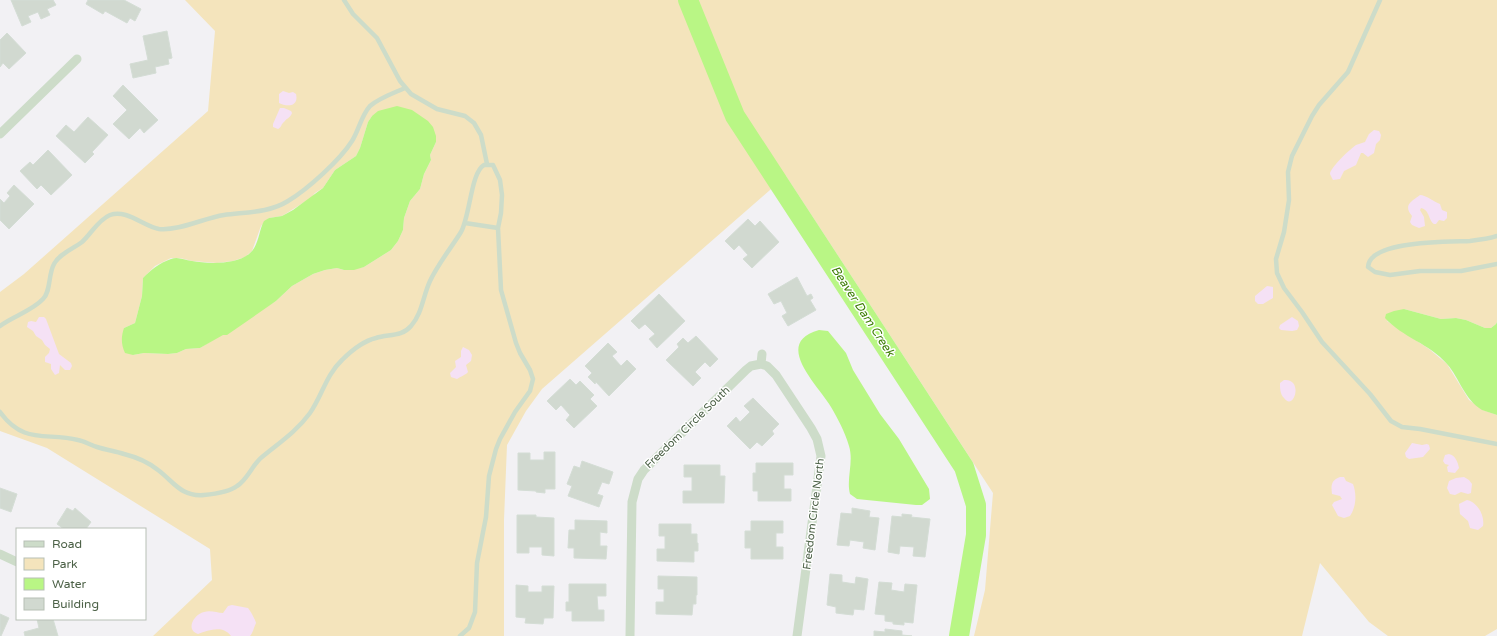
<svg xmlns="http://www.w3.org/2000/svg" width="1497" height="636" viewBox="0 0 1497 636" font-family="'Varela Round',sans-serif">
  <style>
    .green { fill: #f4e4bc; fill-rule: evenodd }
    .sand { fill: #f5e1f5 }
    .water { fill: #b9f685 }
    .lines { fill: none; stroke-linecap: round; stroke-linejoin: round }
    .river { stroke: #b9f685; stroke-width: 20 }
    .building { fill: #d1d9d0; stroke: #d4ddd5 }
    .lane { stroke: #cddcc9; stroke-width: 4.5 }
    .street { stroke: #cddcc9; stroke-width: 9 }
    .labels { text-anchor: middle; stroke-width: 3; stroke-linejoin: round; paint-order: stroke }
    .street-label { font-size: 11px; fill: #4c6147; stroke: #fff }
    .water-label { font-size: 12px; font-style: italic; fill: #3e7f06; stroke: #fff }
  </style>
  <rect width="100%" height="100%" fill="#f2f1f4"/>
  <path class="green" d="M185 0H1497V322L1496 324 1491 328H1485L1466 320 1456 318 1441 319 1404 309 1387 321 1429 349 1447 364 1469 400 1483 410 1497 415V629L1485 636H1388L1369 622 1320 563 1302 636H974L985 590 993 493 786 176 542 389 526 411 507 445 504 520V636H153L212 580 210 549 47 448 0 431V292L24 274 208 111 215 31ZM372 116 436 142 430 155 431 160 424 174 420 189 410 201 404 218 403 230 398 241 391 250 364 267 344 270 337 268 325 270 313 274 292 286 276 301 200 348 186 349 177 353 168 354 144 353 133 355 124 328 135 323 142 296 143 278 155 266 171 258H180L192 261 217 263 233 261 245 257 252 251 261 226 269 218 282 216 311 198 315 193 323 188 335 170 356 156 360 148 368 122Z"/>
  <path class="sand" d="M283 91 289 93 293 92 296 94C299 107 287 107 279 103V94Z
    M280 108H284L291 111 292 113C290 118 287 118 284 122 281 124 282 127 278 129L273 127V124Z
    M1374 130 1379 131 1381 135 1380 140 1376 144 1374 153 1368 157 1363 153H1361L1356 165 1344 171 1340 179 1333 180 1330 174C1330 168 1350 149 1356 145 1359 144 1362 143 1365 142L1369 134Z
    M1420 195C1426 195 1434 202 1440 204L1442 210 1447 212V218L1444 221 1439 220 1436 224H1434C1428 220 1430 210 1421 208L1420 210 1424 217 1425 226 1419 228 1412 225 1410 222 1412 216C1403 205 1411 202 1420 195Z
    M1267 286 1273 287V298L1263 304H1258L1255 301V296Z
    M39 317H44L46 319 59 354 71 363 72 366 70 370H65L60 365 59 373 55 375 51 369V364L45 362V357L49 353 50 349 45 345 42 340 36 336 33 331 27 327 28 322 31 321 36 322Z
    M1292 317 1298 321 1299 326 1297 330 1292 331 1281 330 1279 328 1280 325Z
    M463 347 469 350 472 355 471 361 466 365 468 372C467 374 460 377 457 379L451 377 450 373 456 367 455 361 461 357V351Z
    M1284 380C1304 378 1294 412 1284 398 1280 394 1280 388 1280 383Z
    M1412 443 1422 445 1427 444 1429 445 1430 449 1423 457 1409 459 1406 457 1405 453Z
    M1449 454C1455 455 1458 462 1459 468L1455 473 1448 472 1447 467 1449 465 1445 464 1443 461 1445 455Z
    M1340 477H1344L1346 481 1353 484C1357 495 1356 507 1350 516L1344 518 1338 516 1332 505 1334 502 1342 499 1340 496 1332 494C1331 486 1331 480 1340 477Z
    M1464 477 1469 480 1472 484 1471 493 1468 494 1461 492 1455 495 1450 494 1447 488 1449 481 1456 478Z
    M1467 500C1477 502 1485 515 1483 526L1478 530 1470 528 1468 521 1460 514 1459 504Z
    M232 605 248 608C250 610 256 621 256 623 254 627 253 633 250 636H231C223 625 209 630 198 634 185 630 194 614 204 612 211 610 217 613 223 613L228 606Z"/>
  <path class="water" d="M397 106 412 110 428 121 433 127 436 136V142L430 155 431 160 424 174 420 189 410 201 404 218 403 230 398 241 391 250 364 267 354 270H344L337 268 325 270 313 274 292 286 276 301 227 335H223L200 348 186 349 177 353 168 354 144 353 133 355 125 353C121 344 121 337 124 328L135 323 142 296 143 278C151 270 159 263 171 259 178 256 184 260 192 261 208 264 239 265 251 252 259 244 259 230 264 221L269 218 282 216 293 210 323 188 335 170 356 156 360 148 368 122 372 116 378 111Z
    M1404 309 1441 319 1456 318 1466 320 1485 328H1491L1496 324 1497 322V415C1492 413 1487 412 1482 410 1464 399 1460 379 1447 364 1430 344 1402 337 1385 318L1386 314 1394 311Z
    M819 330 828 331 846 353 853 370 880 414 899 439 929 489 930 499 922 505H916L857 499 850 494C846 479 854 462 849 446 845 432 838 419 831 407 818 385 772 343 819 330Z"/>
  <g class="lines">
    <path class="river" d="M688 0 735 116 964 467 976 505V535L959 636"/>
  </g>
  <path class="building" d="M11 0H53L56 5 47 9 50 15 41 19 38 12 28 16 31 22 22 26Z
    M88 0H124L141 9 135 21 130 18 127 23 105 11 103 14 86 4Z
    M167 31 172 58 168 59 169 64 155 67 156 73 133 78 130 64 148 60 143 36Z
    M7 33 26 53 9 69 3 63 0 67V40Z
    M123 85 158 120 144 133 140 128 129 139 113 124 127 110 113 96Z
    M88 117 108 135 92 152 94 154 85 163 56 136 66 125 74 132Z
    M48 150 72 175 51 195 41 185 37 189 20 171 30 162 33 165Z
    M14 185 34 204 9 229 0 220V199L4 203 10 196 7 193Z
    M748 219 755 226 760 221 779 242 752 268 743 259 748 255 739 245 734 250 725 241Z
    M797 277 807 296 811 294 813 298 810 300 816 310 788 326 782 316 787 313 781 301 774 304 768 294Z
    M659 294 685 321 657 348 649 339 655 334 645 324 639 329 631 321Z
    M696 336 718 359 710 367 705 362 695 372 701 378 693 386 666 360 679 347 677 344 683 338 688 343Z
    M608 343 617 352 612 356 621 366 627 360 636 369 609 396 596 382 595 384 588 377 592 373 585 366Z
    M570 379 576 385 580 381 594 395 590 399 597 406 574 428 566 420 570 415 561 405 556 410 547 401Z
    M753 398 779 424 772 431 774 434 762 446 757 442 750 449 727 426 736 417 740 422 750 412 744 406Z
    M544 452H555V489H545V493L536 492V491L518 490V453H530V460H544Z
    M582 461 613 472 609 484 602 482 597 494 603 496 599 507 568 496 572 486 567 484 574 466 580 468Z
    M756 463H793V475H784V489H791V501H758V491H753V473H756Z
    M684 465H720V476H725L724 503H683V491H692V477H684Z
    M0 488 17 494 11 512 0 508Z
    M67 508 73 511 75 508 91 522 86 529H64L57 524Z
    M852 508 870 511 869 517 879 518 875 550 863 548 864 542 850 540 849 546 837 545 841 513 852 514Z
    M902 514 912 515 911 517 930 519 925 557 913 556 914 547 900 546 899 554 888 552 892 516 902 517Z
    M517 515H536V517L554 518V556L542 555V547H529V553H517Z
    M575 520 607 521V533L600 532V546H607L606 559 574 558V548H568L569 530H575Z
    M751 521H783V533H776V547H783V559H751V548H745V531H751Z
    M659 524H691V534H697V543H698V551H694V562L657 561V549H665V536H659Z
    M830 574 842 575V582L855 584 856 577 868 579 864 610 854 609 853 615 844 614 836 613V607L827 605Z
    M658 576 697 577V595H696V604H693L692 615 656 614V602H664V589H658Z
    M879 582 892 583 891 590 904 592 905 584 917 585 913 623 904 622V625L893 624V622L885 621V615L875 614Z
    M569 584H606V596H597L598 610H604V621H572V611H566V602H569Z
    M516 585 528 586V592H542V586H554L553 618H544L543 624 525 623 526 618 516 617Z
    M0 614 9 618 1 636H0Z
    M37 619H53L58 636H25L24 632 39 628Z
    M885 629 902 631V635L912 636H874V631L885 632Z"/>
  <g class="lines">
    <path class="lane" d="M344 0 353 14 377 38 400 81 411 94 437 109 465 116 474 123 481 135 487 164
      M1380 0 1348 72 1319 105 1312 116 1292 156 1288 172 1289 200 1284 232 1276 259 1277 273 1284 288 1302 312 1322 342 1370 394 1391 421 1402 427 1420 429 1497 444
      M465 223 498 228
      M1497 236C1488 239 1479 240 1470 241 1450 242 1369 240 1368 267L1375 272 1390 275 1420 271H1461L1497 264
      M0 326C13 316 32 311 43 299 51 291 48 275 54 264 59 254 73 249 82 242 91 234 98 220 110 215 127 209 143 226 159 229 179 231 204 218 224 215 246 212 269 213 288 201 308 189 340 160 352 141 359 130 361 116 370 106 379 98 394 93 405 88
      M0 412C24 445 46 432 78 440 84 441 90 445 97 447 106 450 115 451 124 454 136 457 148 462 158 470 174 482 181 497 204 495 215 494 229 492 237 486 248 479 252 465 262 457 279 443 297 431 310 413 322 396 326 375 342 360 351 351 363 341 376 338 388 334 402 337 411 326 422 314 423 296 430 281 438 264 451 248 461 232 470 216 471 172 484 165H493L500 180 502 195 501 213 498 228 501 290 516 343 520 353 530 370 533 379 530 391 515 412 500 439 496 449 489 476 486 517 477 563 475 612 469 628 460 636"/>
    <path class="street" d="M0 134 77 59
      M761 364 767 366 776 375 811 428 817 439 821 456 797 636
      M0 554 17 562
      M630 636 632 502 638 479 644 470 746 370 751 366 761 364 762 354"/>
  </g>
  <g class="labels">
    <g class="street-label">
      <text transform="translate(687 427) rotate(-44)" y="4">Freedom Circle South</text>
      <text transform="translate(813 514) rotate(-83)" y="4">Freedom Circle North</text>
    </g>
    <g class="water-label">
      <text transform="translate(863 311) rotate(57)" y="4">Beaver Dam Creek</text>
    </g>
  </g>
  <rect x="16" y="528" width="130" height="92" fill="#ffffff" stroke="#b7c0b5"/>
  <rect x="24" y="541" width="20" height="6" fill="#cddcc9" stroke="#b7c0b5"/>
  <text x="52" y="548" font-size="12" fill="#4c6147">Road</text>
  <rect x="24" y="558" width="20" height="12" fill="#f4e4bc" stroke="#b7c0b5"/>
  <text x="52" y="568" font-size="12" fill="#4c6147">Park</text>
  <rect x="24" y="578" width="20" height="12" fill="#b9f685" stroke="#b7c0b5"/>
  <text x="52" y="588" font-size="12" fill="#4c6147">Water</text>
  <rect x="24" y="598" width="20" height="12" fill="#d1d9d0" stroke="#b7c0b5"/>
  <text x="52" y="608" font-size="12" fill="#4c6147">Building</text>
</svg>
